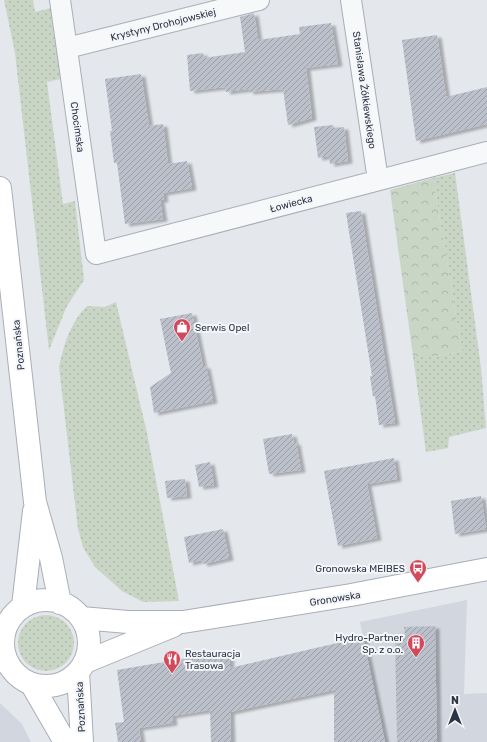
<svg xmlns="http://www.w3.org/2000/svg" width="487" height="742" viewBox="0 0 487 742" font-family="Rubik,sans-serif">
  <style>
    .built { fill: #d2d6de }
    .green { fill: url(#green-dots) }
    .forest { fill: url(#forest-crowns) }
    .building { fill: url(#building-hatch); filter: url(#shadow) }
    .lines { fill: none; stroke-linecap: round; stroke-linejoin: round }
    .street-casing { stroke: #a9aeb7; stroke-width: 22 }
    .secondary-casing { stroke: #a9aeb7; stroke-width: 24 }
    .street { stroke: #f7f8fa; stroke-width: 20 }
    .secondary { stroke: #fff; stroke-width: 22 }
    .labels { text-anchor: middle; stroke-width: 4; stroke-linejoin: round; paint-order: stroke }
    .street-label { font-size: 10px; fill: #2b3445; stroke: #f4f6f9 }
    .poi-label { font-size: 10px; fill: #2b3445; stroke: #f4f6f9; text-anchor: start }
  </style>
  <defs>
    <pattern id="green-dots" width="8" height="8" patternUnits="userSpaceOnUse"><rect width="8" height="8" fill="#c9d6c5"/><path d="M2 2h.1M6 6h.1" fill="none" stroke="#adb8ab" stroke-width="1.8" stroke-linecap="round"/></pattern>
    <pattern id="forest-crowns" width="20" height="18" patternUnits="userSpaceOnUse"><rect width="20" height="18" fill="#c9d6c5"/><path d="M2 6a3 3 0 1 1 6 0M12 15a3 3 0 1 1 6 0" fill="none" stroke="#adb8ab"/></pattern>
    <pattern id="building-hatch" width="6" height="6" patternUnits="userSpaceOnUse"><rect width="6" height="6" fill="#bbc0ca"/><path d="M-1 1l2-2M0 6l6-6M5 7l2-2" fill="none" stroke="#989da6"/></pattern>
    <filter id="shadow"><feDropShadow dx="4.5" dy="2.5" stdDeviation="1" flood-color="#0004"/></filter>
  </defs>
  <rect width="100%" height="100%" fill="#e4e7ec"/>
  <path class="built" d="M467 600 464 694 487 693V742H334V710L372 709V681L360 622Z
    M0 703 22 724 31 742H0Z"/>
  <path class="green" d="M4 0H33L35 12 51 8 61 79 47 82 63 204 75 201 84 280 67 306 49 350 15 53Z
    M455 173 481 368 486 428 449 437 448 448 426 452 413 356H437L462 351 433 178Z
    M116 302 147 433 179 601 143 602 122 591 95 567 83 547 78 529 59 367C64 344 70 323 87 306L105 307Z
    M18 643a28 28 0 1 1 56 0a28 28 0 1 1-56 0Z"/>
  <path class="forest" d="M433 178 462 351 437 356H413L390 190Z"/>
  <path class="building" d="M254 13 258 40 300 34 299 27 331 23 338 64 306 68 312 118 288 125 283 89 249 92V89L226 92 225 87 190 91 187 55 203 53 204 58 245 52 240 17Z
    M437 35 446 97 487 87V124L416 141 402 40Z
    M141 74 149 126 163 124 168 164 187 161 192 188 163 193 164 200H160L163 219 125 224 117 163H114L110 131H112L105 79Z
    M333 125 334 128 344 127 348 161 330 164 329 156 318 158 314 127Z
    M361 211 395 423 379 425 375 396 373 397 370 376H372L346 213Z
    M192 313 203 366H206L213 401 154 413 150 387 171 373 160 319Z
    M292 434 294 443 296 442 301 470 269 474 263 439Z
    M394 458 397 479 367 484 377 538 338 546 324 471Z
    M210 462 214 485 199 487 195 465Z
    M185 479 187 496 167 498 165 481Z
    M481 496 486 529 455 534 451 501Z
    M223 529 229 558 203 564 202 560 189 563 184 537Z
    M435 626 437 742H397L395 637 405 636 404 627Z
    M363 637 385 742H334V690L230 712 231 742H211L210 710 172 716 173 723 139 728 141 742H118L115 723 124 722 117 670 229 651 230 668Z"/>
  <g class="lines">
    <g class="street-casing">
      <path id="street" d="M60 0 96 254 487 152
        M351 0 378 180
        M67 48 259 0"/>
    </g>
    <g class="secondary-casing">
      <path id="secondary" d="M0 188 35 502 51 558 60 603
        M3 643a43 43 0 1 1 86 0a43 43 0 1 1-86 0Z
        M23 606 34 511
        M81 618 128 622H183L351 595 487 569
        M85 662 173 626
        M78 672 82 742
        M32 685 65 742"/>
    </g>
    <use href="#street" class="street"/>
    <use href="#secondary" class="secondary"/>
  </g>
  <defs>
    <g id="shop-pin" transform="scale(0.9)"><path d="M0 17L-7.5 6A9.5 9.5 0 1 1 7.5 6Z" fill="#d1495b" stroke="#f4f6f9"/><path d="M-5-2.5h2.3a2.7 3.5 0 0 1 5.4 0H5L5.5 6h-11ZM-1.5-2.5h3a1.5 2.3 0 0 0-3 0Z" fill="#fff"/></g>
    <g id="bus-pin" transform="scale(0.9)"><path d="M0 17L-7.5 6A9.5 9.5 0 1 1 7.5 6Z" fill="#d1495b" stroke="#f4f6f9"/><path d="M-5-6H5V4H4V6H2V4H-2V6H-4V4H-5ZM-3.5-4V0h7V-4ZM-3.5 1.2v1.5H-2V1.2ZM2 1.2v1.5H3.5V1.2Z" fill="#fff"/></g>
    <g id="building-pin" transform="scale(0.9)"><path d="M0 17L-7.5 6A9.5 9.5 0 1 1 7.5 6Z" fill="#d1495b" stroke="#f4f6f9"/><path d="M-4-6H4V6H1V3H-1V6H-4ZM-2.5-4.3h1.7v1.8h-1.7ZM.8-4.3h1.7v1.8H.8ZM-2.5-1h1.7V.8h-1.7ZM.8-1h1.7V.8H.8Z" fill="#fff"/></g>
    <g id="restaurant-pin" transform="scale(0.9)"><path d="M0 17L-7.5 6A9.5 9.5 0 1 1 7.5 6Z" fill="#d1495b" stroke="#f4f6f9"/><path d="M-5-6h1v4h1v-4h1v4h1v-4h1v5L-1.5 .5V6h-2V.5L-5-1ZM5-6V6H3V1.5H1.5Q1.5-4 5-6Z" fill="#fff"/></g>
  </defs>
  <g fill-rule="evenodd">
    <use href="#shop-pin" x="182" y="327"/>
    <use href="#bus-pin" x="418" y="568"/>
    <use href="#building-pin" x="416" y="643"/>
    <use href="#restaurant-pin" x="172" y="659"/>
  </g>
  <g class="labels">
    <g class="street-label">
      <text transform="translate(163 24) rotate(-14)" y="4">Krystyny Drohojowskiej</text>
      <text transform="translate(365 90) rotate(82)" y="4">Stanisława Żółkiewskiego</text>
      <text transform="translate(78 127) rotate(82)" y="4">Chocimska</text>
      <text transform="translate(291 203) rotate(-15)" y="4">Łowiecka</text>
      <text transform="translate(18 345) rotate(-96)" y="4">Poznańska</text>
      <text transform="translate(335 598) rotate(-9)" y="4">Gronowska</text>
      <text transform="translate(80 707) rotate(-93)" y="4">Poznańska</text>
    </g>
    <g class="poi-label">
      <text x="195" y="331">Serwis Opel</text>
      <text x="405" y="572" text-anchor="end">Gronowska MEIBES</text>
      <text x="403" y="641" text-anchor="end">Hydro-Partner<tspan x="403" dy="12">Sp. z o.o.</tspan></text>
      <text x="185" y="657">Restauracja<tspan x="185" dy="12">Trasowa</tspan></text>
    </g>
  </g>
  <g transform="translate(455 710)" stroke="#f4f6f9" stroke-width="3" paint-order="stroke">
  <path d="M0-3L7 15L0 10L-7 15Z" fill="#2b3445"/>
  <text y="-6" font-size="11" font-weight="bold" text-anchor="middle" fill="#2b3445">N</text>
  </g>
</svg>
